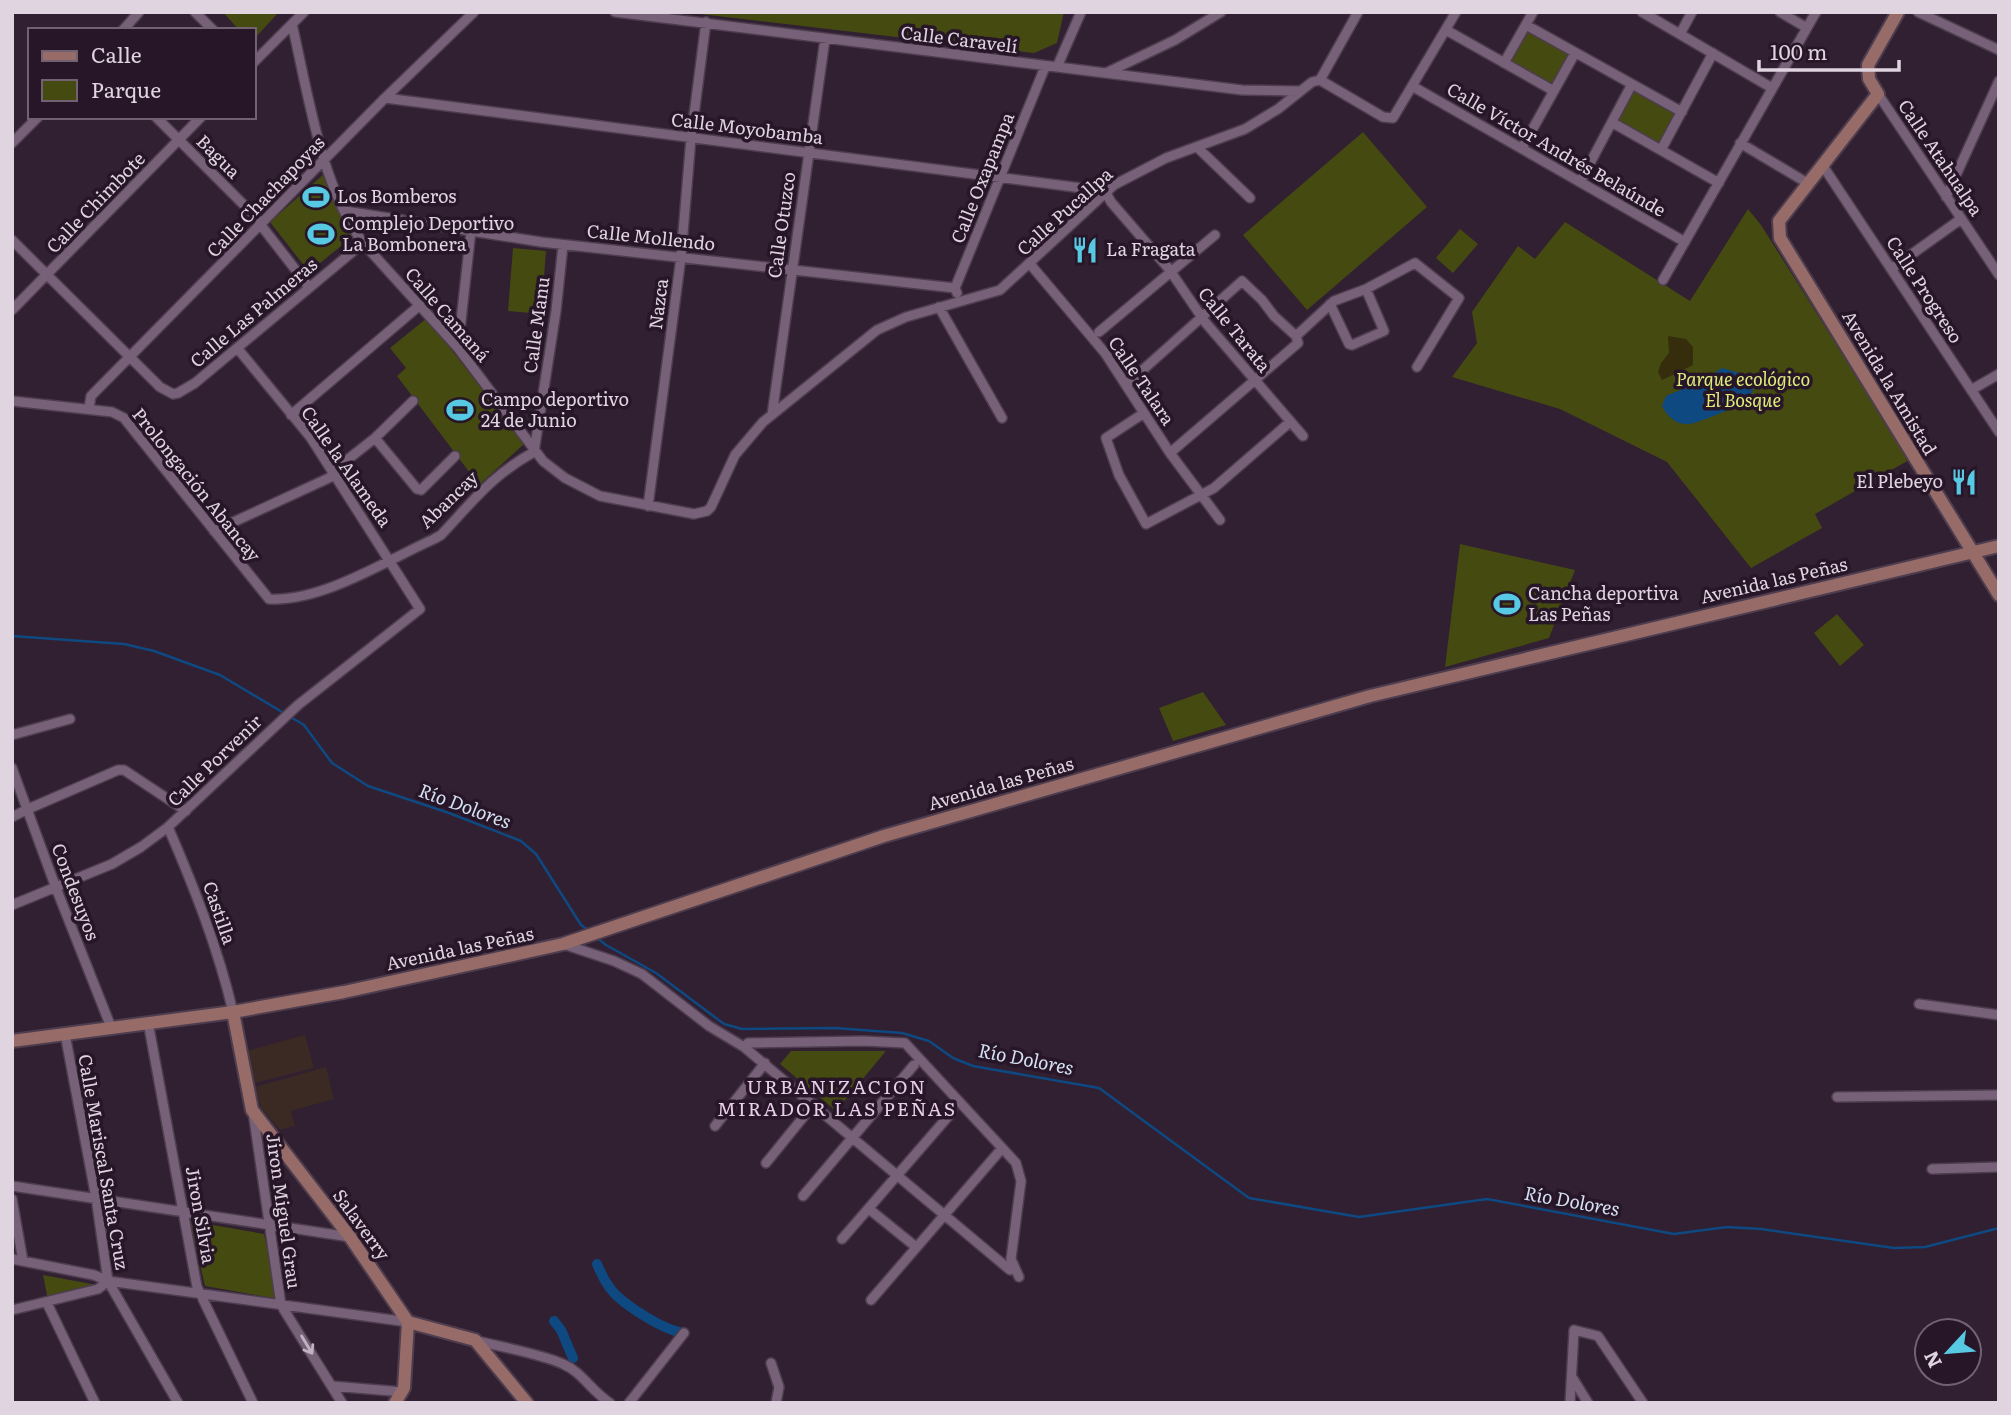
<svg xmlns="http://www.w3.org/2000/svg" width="2011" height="1415" viewBox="0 0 2011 1415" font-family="Literata,serif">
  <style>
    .industrial { fill: #3b2923 }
    .green { fill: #454a11 }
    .sand { fill: #362d0c }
    .water { fill: #0e4981 }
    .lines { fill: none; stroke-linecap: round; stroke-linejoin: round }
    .stream { stroke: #0e4981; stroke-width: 2.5 }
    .canal { stroke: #0e4981; stroke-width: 10 }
    .street-casing { stroke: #4d3d4e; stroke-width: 12 }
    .secondary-casing { stroke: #4d3d4e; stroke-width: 16 }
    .street { stroke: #776178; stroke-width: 9 }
    .secondary { stroke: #976c68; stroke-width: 12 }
    .oneway { stroke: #c0b2c2 }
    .labels { text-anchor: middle; stroke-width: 7; stroke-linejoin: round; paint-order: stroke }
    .street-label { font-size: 18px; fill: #e0d4e1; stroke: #271528 }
    .poi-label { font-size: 18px; fill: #e0d4e1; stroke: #271528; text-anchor: start }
    .park-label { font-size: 18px; font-style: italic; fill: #e0ed7b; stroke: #271528 }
    .water-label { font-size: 19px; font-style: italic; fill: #d3e1f2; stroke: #271528 }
    .neighbourhood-label { font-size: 19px; letter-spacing: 2px; fill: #e7cee8; stroke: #271528 }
  </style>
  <rect width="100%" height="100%" fill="#311f32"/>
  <path class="industrial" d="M305 1035 314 1068 255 1083 246 1051Z
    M326 1067 334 1099 291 1111 295 1126 280 1130 261 1108 255 1087Z"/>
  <path class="green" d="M223 12H279L254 39V30H239Z
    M683 12H1064L1057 43 1034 53Z
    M1530 30 1569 52 1554 82 1547 83 1512 62 1511 56 1524 32Z
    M1633 91 1676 115 1660 145 1617 120Z
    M1363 132 1427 207 1307 310 1243 235Z
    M325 173 352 237 309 272 270 222Z
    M1748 209 1761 225 1909 460 1815 514 1822 528 1751 568 1667 462 1560 409 1452 377 1477 343 1472 312 1518 246 1535 259 1565 222 1690 301Z
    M1460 229 1478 244 1453 273 1436 258Z
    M513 248 546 251 541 314 508 311Z
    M427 318 524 444 479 485 397 376 406 368 390 348Z
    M1460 544 1575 570 1549 638 1445 667Z
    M1837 614 1864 645 1840 666 1814 633Z
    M1203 692 1226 725 1173 741 1159 708Z
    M791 1051H886L836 1111 780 1064Z
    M190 1221 264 1234 278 1299 205 1286Z
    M43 1275 97 1285 49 1305Z"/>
  <path class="sand" d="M1668 336 1686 339 1693 347V365L1662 380 1658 372 1661 363 1669 353Z"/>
  <path class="water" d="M1722 368 1743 374 1753 389 1749 402C1736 406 1699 423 1689 424 1676 425 1668 417 1662 406L1666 396 1703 381Z"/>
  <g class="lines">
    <path class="stream" d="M12 636 124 644 154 651 220 675 304 725 332 763 368 786 449 813 521 841 536 854 581 925 588 930
      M596 937 606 945 656 973 724 1024 742 1029 835 1028 902 1033 929 1041 953 1058 973 1066 1099 1088 1249 1198 1359 1217 1487 1199 1674 1234 1727 1227 1761 1229 1894 1248 1925 1247 1999 1228"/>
    <path class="canal" d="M597 1264C602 1275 607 1287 617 1296 630 1308 661 1328 679 1332
      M554 1321 561 1330 573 1358"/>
    <g class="street-casing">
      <path id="street" d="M195 12 213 30
        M615 12 1242 90 1298 91
        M1642 12 1772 88
        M1780 12 1807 28
        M1918 12 1999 50
        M292 24C308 93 321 186 363 243L458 348 543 461 565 478 600 496 694 514 707 511 711 507 735 455 763 422 877 330 906 317 1000 290 1114 185 1166 158 1245 129 1278 109 1312 82 1320 80 1358 12
        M1526 25 1682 112
        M123 30 139 12
        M1446 30 1554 91
        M1680 34 1692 12
        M254 62 304 12
        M1504 63 1533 12
        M1057 67 1081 12
        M1108 72 1175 40 1221 12
        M1320 80 1383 117 1393 118 1456 12
        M1412 86 1685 242
        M1878 94 1999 275
        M385 98 1105 191
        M156 117 257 218 260 224 309 287
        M1613 123 1719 183
        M12 143 38 117
        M1740 143 1809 184
        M1197 147 1250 198
        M1522 148 1575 53
        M1661 150 1713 53
        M1823 166 1999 432
        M1580 182 1632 84
        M1105 191 1111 202 1169 269 1205 322 1303 436
        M1946 197 1999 81
        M345 211 541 242 955 288
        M12 240 160 387 173 394 178 393 195 383 363 243
        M1030 264 1105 353 1170 453 1220 520
        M1891 269 1961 219
        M1663 280 1816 12
        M957 293 955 288 1045 67
        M1330 304 1349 344 1352 345 1384 331 1366 289
        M939 307 1002 418
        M12 310 201 117
        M1099 332 1215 235
        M1296 336 1334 301 1366 289 1415 263 1459 298 1417 367
        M458 348 471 230
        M1127 384 1242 281 1262 300 1274 316 1296 336 1298 343 1170 453
        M1971 390 1999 374
        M12 401 112 412 124 418 135 432 269 599C322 602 385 561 434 539L441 535C473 501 492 475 534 452L556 311 563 245
        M89 408 91 396 385 98 474 12
        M1144 413 1106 438 1119 475 1146 524 1214 488 1290 422
        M291 415 420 305
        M772 415 825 39
        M375 438 417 489 421 490 455 456
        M648 506 681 257 691 138 706 22
        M214 531 331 477 333 471 375 438 413 401
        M12 735 70 719
        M12 768 56 888 111 1027
        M12 817 28 809 118 770H124L186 811
        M168 827C194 887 218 948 233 1012
        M12 905 112 864 141 847 168 827 298 705 420 609 311 438 238 349
        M563 944 614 961 642 974 709 1026 744 1047 1010 1270
        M1919 1004 1999 1015
        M148 1022 197 1287 253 1403
        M65 1034 96 1198 108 1281 178 1403
        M744 1047 748 1043 863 1041 905 1043 1016 1163 1021 1181 1011 1259 1019 1277
        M1837 1097 1999 1095
        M253 1112 281 1305 342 1403
        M715 1126 765 1063
        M766 1163 814 1104
        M1932 1169 1999 1167
        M12 1186 350 1237
        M803 1196 914 1065
        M12 1199 23 1261
        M869 1209 916 1247
        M842 1239 952 1112
        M12 1259 94 1275 108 1281 408 1322
        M871 1300 998 1153
        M47 1303 95 1403
        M12 1310 98 1289 108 1281
        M477 1341C502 1347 541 1354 563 1364 582 1372 592 1392 610 1403
        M771 1363 779 1387 776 1403
        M1572 1377 1588 1403
        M332 1386 403 1392
        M629 1403 684 1333
        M1570 1403 1574 1330 1598 1336 1643 1403"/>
    </g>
    <g class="secondary-casing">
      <path id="secondary" d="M1898 12 1868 65 1869 79 1878 94 1779 221 1780 238 1999 595
        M233 1012 252 1110 350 1237 408 1322 475 1340 527 1403
        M12 1041 233 1012 344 992 563 944 884 836 1370 696 1999 546
        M395 1403 404 1388 408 1322"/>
    </g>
    <use href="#street" class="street"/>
    <use href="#secondary" class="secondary"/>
  </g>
  <defs><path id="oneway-shaft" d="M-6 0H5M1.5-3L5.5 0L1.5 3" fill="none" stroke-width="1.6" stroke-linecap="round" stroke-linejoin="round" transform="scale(1.75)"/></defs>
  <use class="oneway" href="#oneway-shaft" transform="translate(307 1345) rotate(59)"/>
  <defs>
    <g id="stadium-bare" transform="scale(2.1)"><path d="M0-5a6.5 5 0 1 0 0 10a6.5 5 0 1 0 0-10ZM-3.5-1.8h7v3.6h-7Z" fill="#58c9e3" stroke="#271528" stroke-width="2.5" paint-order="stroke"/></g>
    <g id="restaurant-bare" transform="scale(2.1)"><path d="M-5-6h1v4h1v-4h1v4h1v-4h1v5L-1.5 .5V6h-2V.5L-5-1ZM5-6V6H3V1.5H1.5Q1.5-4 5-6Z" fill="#58c9e3" stroke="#271528" stroke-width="2.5" paint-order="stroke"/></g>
  </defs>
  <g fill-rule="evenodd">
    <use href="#stadium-bare" x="316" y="197"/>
    <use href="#stadium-bare" x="321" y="234"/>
    <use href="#restaurant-bare" x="1085" y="250"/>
    <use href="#stadium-bare" x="460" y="410"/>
    <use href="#restaurant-bare" x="1964" y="482"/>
    <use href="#stadium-bare" x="1507" y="604"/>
  </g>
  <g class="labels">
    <g class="street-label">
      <text transform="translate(959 40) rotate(7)" y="6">Calle Caravelí</text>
      <text transform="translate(747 129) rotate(7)" y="6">Calle Moyobamba</text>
      <text transform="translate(1556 150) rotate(30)" y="6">Calle Víctor Andrés Belaúnde</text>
      <text transform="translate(218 157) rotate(45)" y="6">Bagua</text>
      <text transform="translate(1940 158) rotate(56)" y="6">Calle Atahualpa</text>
      <text transform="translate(983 178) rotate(-68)" y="6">Calle Oxapampa</text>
      <text transform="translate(266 197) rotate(-46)" y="6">Calle Chachapoyas</text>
      <text transform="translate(96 203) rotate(-46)" y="6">Calle Chimbote</text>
      <text transform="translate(1065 212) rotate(-42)" y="6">Calle Pucallpa</text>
      <text transform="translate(782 225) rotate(-82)" y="6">Calle Otuzco</text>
      <text transform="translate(651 238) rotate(6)" y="6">Calle Mollendo</text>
      <text transform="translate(1924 290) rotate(57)" y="6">Calle Progreso</text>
      <text transform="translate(659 304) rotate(-83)" y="6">Nazca</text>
      <text transform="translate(254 313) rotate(-40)" y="6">Calle Las Palmeras</text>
      <text transform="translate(447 315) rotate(49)" y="6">Calle Camaná</text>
      <text transform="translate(537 325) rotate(-82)" y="6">Calle Manu</text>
      <text transform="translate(1234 330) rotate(51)" y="6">Calle Tarata</text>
      <text transform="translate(1141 381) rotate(56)" y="6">Calle Talara</text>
      <text transform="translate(1889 383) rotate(59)" y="6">Avenida la Amistad</text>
      <text transform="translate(346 467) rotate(55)" y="6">Calle la Alameda</text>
      <text transform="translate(196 485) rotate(51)" y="6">Prolongación Abancay</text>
      <text transform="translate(449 500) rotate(-44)" y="6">Abancay</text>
      <text transform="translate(1774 581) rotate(-13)" y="6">Avenida las Peñas</text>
      <text transform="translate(215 761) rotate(-44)" y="6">Calle Porvenir</text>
      <text transform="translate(1001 784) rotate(-16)" y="6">Avenida las Peñas</text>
      <text transform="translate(75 892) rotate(69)" y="6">Condesuyos</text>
      <text transform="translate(219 913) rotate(71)" y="6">Castilla</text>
      <text transform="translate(460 949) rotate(-12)" y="6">Avenida las Peñas</text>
      <text transform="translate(103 1162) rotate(80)" y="6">Calle Mariscal Santa Cruz</text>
      <text transform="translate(283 1211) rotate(82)" y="6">Jiron Miguel Grau</text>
      <text transform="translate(200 1215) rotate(80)" y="6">Jiron Silvia</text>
      <text transform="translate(361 1225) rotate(54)" y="6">Salaverry</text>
    </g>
    <g class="poi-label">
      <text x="337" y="203">Los Bomberos</text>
      <text x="342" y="230">Complejo Deportivo<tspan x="342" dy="21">La Bombonera</tspan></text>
      <text x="1106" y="256">La Fragata</text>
      <text x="481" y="406">Campo deportivo<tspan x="481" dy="21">24 de Junio</tspan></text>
      <text x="1943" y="488" text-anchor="end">El Plebeyo</text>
      <text x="1528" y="600">Cancha deportiva<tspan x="1528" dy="21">Las Peñas</tspan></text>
    </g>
    <g class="park-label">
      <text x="1743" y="386">Parque ecológico<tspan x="1743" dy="21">El Bosque</tspan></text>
    </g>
    <g class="water-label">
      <text transform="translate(465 806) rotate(20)" y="7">Río Dolores</text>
      <text transform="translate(1026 1059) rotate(11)" y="7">Río Dolores</text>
      <text transform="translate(1572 1201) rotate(10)" y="7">Río Dolores</text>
    </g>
    <g class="neighbourhood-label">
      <text x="837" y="1094">URBANIZACION<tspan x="837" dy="22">MIRADOR LAS PEÑAS</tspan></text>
    </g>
  </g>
  <rect width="2011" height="1415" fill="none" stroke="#e0d4e1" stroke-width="28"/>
  <rect x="28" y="28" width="228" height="91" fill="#271528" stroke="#716172" stroke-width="2"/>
  <rect x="42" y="51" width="35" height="10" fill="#976c68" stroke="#716172" stroke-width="2"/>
  <text x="91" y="63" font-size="21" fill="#e0d4e1">Calle</text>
  <rect x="42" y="80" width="35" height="21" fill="#454a11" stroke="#716172" stroke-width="2"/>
  <text x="91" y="98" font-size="21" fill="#e0d4e1">Parque</text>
  <g transform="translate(1948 1352) rotate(244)"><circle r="33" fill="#271528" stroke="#716172" stroke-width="2"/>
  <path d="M0-5L12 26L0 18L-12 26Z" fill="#58c9e3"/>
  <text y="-10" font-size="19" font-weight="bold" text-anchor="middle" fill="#e0d4e1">N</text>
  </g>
  <path d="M1759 60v10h140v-10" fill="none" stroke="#e0d4e1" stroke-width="3.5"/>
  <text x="1770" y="60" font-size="21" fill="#e0d4e1" stroke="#271528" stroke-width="5" paint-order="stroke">100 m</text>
</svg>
